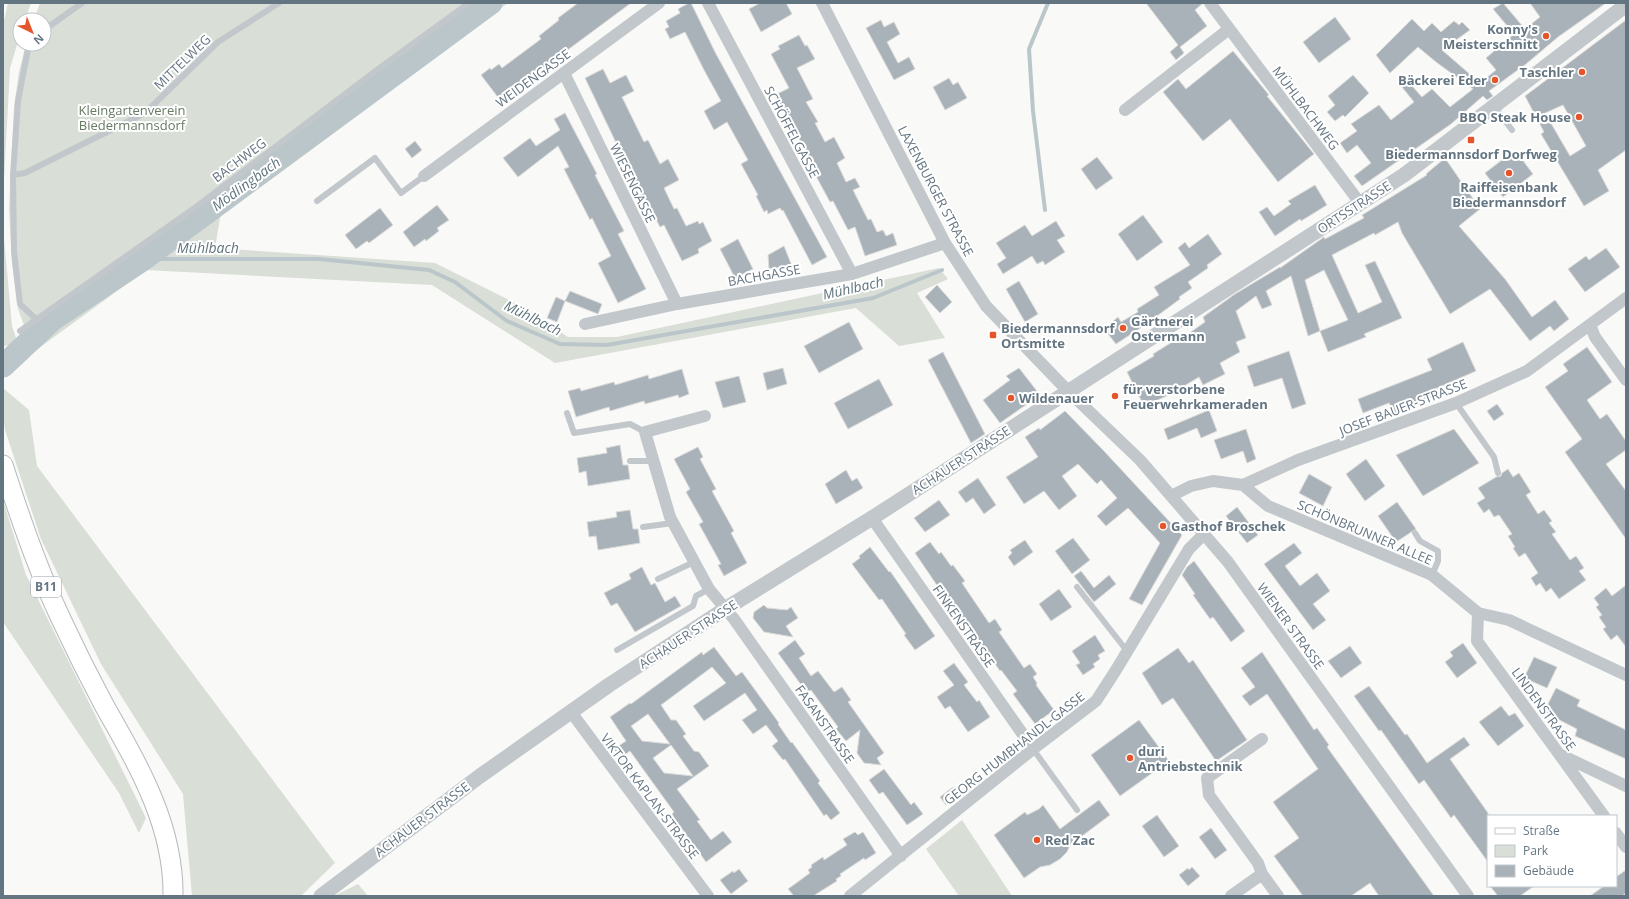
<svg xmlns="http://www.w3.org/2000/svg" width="1629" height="899" viewBox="0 0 1629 899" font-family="'Open Sans',sans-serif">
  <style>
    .green { fill: #d9ded6 }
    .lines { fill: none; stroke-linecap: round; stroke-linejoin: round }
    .stream { stroke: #bac6ca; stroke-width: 4 }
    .river { stroke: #bac6ca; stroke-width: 23 }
    .building { fill: #a9b2b8; stroke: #dbdbd9; fill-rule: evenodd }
    .primary-casing { stroke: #b4b9bd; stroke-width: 21 }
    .service { stroke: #c2c7cb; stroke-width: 6 }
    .minor { stroke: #c2c7cb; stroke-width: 12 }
    .tertiary { stroke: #c2c7cb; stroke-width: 15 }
    .primary { stroke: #fff; stroke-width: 19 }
    .poi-dot { fill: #e5552b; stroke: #fff; stroke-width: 1.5 }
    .labels { text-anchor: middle; stroke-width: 4; stroke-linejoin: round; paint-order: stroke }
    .shield { fill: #fff; stroke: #929ea8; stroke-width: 1 }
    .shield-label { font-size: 12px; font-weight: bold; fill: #647582 }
    .poi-label { font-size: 13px; font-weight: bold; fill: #647582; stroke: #fff; text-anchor: start }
    .street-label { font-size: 13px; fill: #647582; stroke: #fff }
    .park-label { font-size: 13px; fill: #677a63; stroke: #fff }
    .water-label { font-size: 14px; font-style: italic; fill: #5f747c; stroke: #fff }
  </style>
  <rect width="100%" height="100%" fill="#f9f9f7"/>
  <path class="green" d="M8 3H31L25 20H20V35L10 68 3 198V25Z
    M40 3H508L221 212 215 248 435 263 525 308 568 337H617L939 268 948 279 917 293 945 338 899 346 856 308 555 363 432 285 146 270 28 356 29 334 25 328 18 309 12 264 9 209 14 107 19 72 26 44H44V20H34Z
    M3 227 12 326 18 344 3 346Z
    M3 388 29 410 37 466 335 863 301 896H192L183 794 101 664 41 539 5 430 3 415Z
    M3 500 26 575 146 818 139 833 119 793 3 622Z
    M962 820 1012 896H959L926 849Z
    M358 884 368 896H334Z"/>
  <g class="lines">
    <path class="stream" d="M1045 210 1033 111 1029 49 1048 3
      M141 261 159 259H319L429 270 455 282 507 321 560 344 607 345 873 298 942 270"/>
    <path class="river" d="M3 366 52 320 141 261 491 3"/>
  </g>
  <path class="building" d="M578 3H631L500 100 481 75 490 68 491 70 499 64 502 68 541 39 539 36 559 20 558 18Z
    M689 3H691L715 52 827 257 812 265 783 210 782 211 780 208 768 214 767 210 764 212 756 196 758 195 741 164 748 160 727 122 714 130 704 111 721 101 704 70 685 32 670 39 665 29 669 27 666 21 680 13 678 9Z
    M760 3H786L792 14 761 32 749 9Z
    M1146 3H1203L1195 10 1207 26 1180 47 1184 53 1176 60 1170 52 1178 45Z
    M1503 3 1525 29 1540 17 1530 3H1606L1558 37 1526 64 1489 91 1493 96 1487 100 1483 96 1451 124 1362 186 1354 176 1371 163 1357 145 1347 153 1340 143 1357 131 1351 124 1379 105 1391 120 1414 102 1398 82 1404 77 1422 97 1432 89 1450 107 1473 89 1436 62 1418 47 1390 73 1376 55 1412 19 1424 31 1432 23 1441 32 1454 21 1459 25 1462 22 1470 30 1442 50 1480 83 1496 70 1486 58 1514 34 1493 9Z
    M1335 17 1351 39 1319 63 1303 42Z
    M881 20 884 27 894 22 900 34 887 42 898 63 909 57 915 69 894 80 866 28Z
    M1626 20V150L1598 170 1609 191 1584 206 1541 134 1544 132 1525 96ZM1563 105 1586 146 1570 156 1545 113Z
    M799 35 805 46 807 45 815 59 797 68 813 99 806 102 818 122 815 123 825 142 834 137 845 158 837 163 846 182 855 178 860 187 853 190 868 220 871 219 877 232 883 230 886 236 893 233 897 245 865 256 855 227 848 230 833 201 830 202 804 154 807 153 775 95 789 88 771 54 780 49 778 46Z
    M1233 51 1269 95 1267 96 1314 154 1278 182 1230 119 1203 141 1163 92 1178 79 1186 89Z
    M603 69 610 83 626 75 634 91 622 97 644 142 648 140 660 164 668 159 679 180 664 188 674 209 677 208 686 226 698 221 699 224 703 222 712 241 698 249 699 253 682 261 664 225 660 227 645 198 643 199 585 78Z
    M1353 75 1369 93 1345 117 1343 115 1335 121 1327 112 1335 105 1328 96Z
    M949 78 953 85 958 82 967 98 945 110 933 87Z
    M565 113 597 174 595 175 624 231 618 234 646 289 618 303 598 263 611 256 592 218 590 220 564 169 569 167 558 146 518 177 503 158 530 138 536 146 560 130 554 119Z
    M415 141 422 150 412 158 405 149Z
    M1515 150 1533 174 1503 197 1485 173Z
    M1097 157 1113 178 1096 190 1081 169Z
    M1445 158 1480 209 1459 226 1505 279 1532 317 1555 300 1569 319 1554 331 1550 326 1530 341 1490 289 1450 314 1402 233 1398 222 1375 235 1374 233 1332 255 1358 313 1382 302 1365 265 1375 261 1402 318 1364 334 1366 337 1328 352 1320 331 1308 336 1291 276 1266 291 1272 305 1262 309 1256 296 1236 311 1246 338 1236 342 1240 352 1220 363 1225 374 1203 385 1199 377 1169 395 1144 406 1127 372 1154 356 1153 354 1177 339 1178 341 1205 322 1203 317 1235 294 1280 267V268L1324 237 1325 239 1364 218 1362 215 1427 175 1426 174ZM1324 270 1348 320 1320 331 1305 280Z
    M1315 185 1327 205 1301 221 1300 219 1275 236 1259 212 1267 207 1274 216 1291 204 1288 201Z
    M437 205 449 220 437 228 439 231 426 241 425 239 414 247 403 232Z
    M380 208 393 225 369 243 367 241 356 249 345 235Z
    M1143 215 1163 242 1137 261 1118 234Z
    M1056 221 1065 236 1057 240 1065 252 1045 265 1043 261 1037 264 1032 256 1003 274 997 264 1006 258 996 243 1025 225 1032 236Z
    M1208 234 1222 254 1207 265 1208 268 1188 282 1192 288 1179 297 1180 299 1142 327 1116 344 1104 329 1118 317 1121 322 1138 312 1137 309 1159 295 1154 287 1190 265 1178 248 1185 242 1189 248Z
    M738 239 753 269 735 278 720 249Z
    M784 246 792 266 769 269 768 255Z
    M1606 248 1620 267 1585 292 1568 269 1586 256 1589 260Z
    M1019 281 1038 314 1025 322 1006 289Z
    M937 285 952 302 940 313 925 297Z
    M570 291 602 304 598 314 565 301Z
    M556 297 565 301 557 322 547 318Z
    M849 322 863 349 819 373 804 346Z
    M1463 342 1476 371 1435 389 1437 395 1394 413 1389 403 1363 413 1358 399 1432 370 1427 359Z
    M1587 347 1612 382 1587 400 1600 419 1607 414 1626 441V450L1606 464 1626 491V539L1565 452 1582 439 1545 387 1568 371 1563 364Z
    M1289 351 1306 404 1292 409 1282 378 1254 387 1247 366Z
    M943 352 985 434 971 443 928 360Z
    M783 368 787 384 767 390 763 373Z
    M1019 368 1040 395 1000 423 983 400 1010 380 1006 376Z
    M682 369 689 394 679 398 678 395 645 404 644 401 610 411 609 407 576 417 568 391 580 388 581 391 614 382 615 385 648 375 649 379Z
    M739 376 746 402 723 408 715 382Z
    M879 379 893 405 848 429 834 403Z
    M1497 404 1504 414 1494 421 1487 411Z
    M1209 410 1217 431 1201 438 1197 428 1168 440 1164 429Z
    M1065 411 1103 450 1182 535 1142 605 1129 599 1160 543 1128 508 1106 526 1097 516 1117 498 1101 480 1097 484 1078 464 1062 476 1077 496 1059 510 1044 491 1024 504 1006 477 1038 457 1025 437 1039 428 1040 430Z
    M1246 429 1256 459 1247 463 1243 451 1221 459 1214 440Z
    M1454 429 1479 463 1423 496 1396 455Z
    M620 445 623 465H628L630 479 588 486 586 471 579 473 577 458 607 453 606 448Z
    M698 447 703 457 700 459 716 489 712 491 734 531 731 533 747 563 724 576 718 565 721 564 699 524 703 522 686 492 690 489 674 459Z
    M1366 459 1385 486 1365 501 1346 474Z
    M1508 469 1513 477 1519 473 1531 492 1526 495 1538 514 1544 510 1552 521 1549 523 1556 532 1552 534 1570 560 1576 556 1584 568 1579 571 1586 580 1559 599 1551 588 1546 592 1540 583 1536 586 1531 578 1538 573 1525 553 1519 557 1513 548 1515 547 1508 536 1512 534 1499 515 1494 517 1489 509 1484 513 1477 503 1485 498 1478 488 1496 477 1501 476 1502 473Z
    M846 470 852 481 857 478 863 488 836 504 825 484Z
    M1309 474 1332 487 1323 506 1299 493Z
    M978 478 996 505 984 514 973 498 966 503 958 492Z
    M939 500 950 515 925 532 914 518Z
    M1397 502 1416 529 1396 542 1378 516Z
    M1237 507 1258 535 1247 543 1226 516Z
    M630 510 633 529H638L640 543 598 550 596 536 589 537 587 522 617 517 616 512Z
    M1073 538 1090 560 1072 574 1055 551Z
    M1025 540 1033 552 1014 566 1008 557 1012 553 1010 550Z
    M930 542 939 554 941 552 951 566 953 565 965 581 962 583 989 623 995 619 1002 630 999 632 1024 668 1030 664 1037 674 1033 677 1037 683 1036 685 1054 710 1035 724 1013 694 1017 691 1001 670 1000 671 963 617 960 619 915 553Z
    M1294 543 1302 553 1285 566 1300 586 1317 573 1330 591 1313 604 1326 620 1313 630 1264 564Z
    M870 547 889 572 890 571 935 636 915 650 904 635 906 634 882 599 879 600 852 564 860 558 859 556Z
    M1194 561 1245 631 1231 642 1213 617 1210 619 1193 595 1195 594 1182 575 1187 567Z
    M642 567 651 585 655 583 665 602 675 596 681 606 635 632 617 603 611 606 604 593 631 579 629 574Z
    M1081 571 1094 588 1109 575 1116 584 1094 602 1074 576Z
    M1626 585V647L1617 635 1611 640 1603 629 1606 627 1599 617 1602 615 1596 607 1599 605 1594 598 1606 588 1612 596Z
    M1059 589 1072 607 1051 621 1039 604Z
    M764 605 767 608 787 610 791 607 798 618 786 626 793 637 764 632 753 618 754 612Z
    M1095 635 1105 651 1098 655 1100 659 1093 664 1095 667 1083 675 1076 665 1080 663 1072 651Z
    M795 640 805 654 799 658 811 676 818 671 834 692 842 687 851 700 848 702 884 753 877 758 881 765 864 763 857 753 860 730 846 741 836 729 838 727 811 690 807 693 778 653Z
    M1463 643 1477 663 1457 678 1445 662 1453 656 1450 652Z
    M1350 646 1362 663 1341 678 1328 661Z
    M714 647 736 676 742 672 779 723 778 724 791 743 792 742 820 781 818 783 840 813 831 820 826 814 824 816 785 759 783 760 772 746 778 741 766 725 753 734 742 720 757 710 745 693 704 721 693 706 726 683 712 667 661 705 671 720H676L686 734 683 736 694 751 699 752 709 766 677 789 700 820 697 821 711 840 723 831 732 842 706 862 680 826 678 827 672 819 674 818 672 814 674 812 630 751 620 758 614 749 626 741 610 717 630 703 631 704 702 652 703 655ZM648 714 670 744 642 741 631 726ZM671 745 693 776 664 773 653 758Z
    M1178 648 1189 663 1193 660 1247 740 1216 761 1173 698 1162 705 1142 673Z
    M1262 652 1314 730 1317 728 1329 745 1327 747 1434 896H1379L1370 883 1351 896H1303L1274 856 1299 838 1273 802 1318 769 1267 694 1250 706 1242 696 1255 687 1241 668Z
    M1534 657 1557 667 1547 688 1524 678Z
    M954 663 968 682 964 685 977 702 979 700 990 717 968 732 950 706 945 709 937 697 954 685 943 671Z
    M1369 686 1405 735 1407 734 1427 763 1464 737 1470 745 1450 759 1488 813V862L1454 815 1451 818 1424 780 1419 784 1381 730 1379 731 1354 696Z
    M1556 688 1580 700 1577 706 1626 730V759L1575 736 1577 729 1544 712Z
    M1501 706 1509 716 1515 713 1524 726 1498 746 1479 722Z
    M1139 720 1169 761 1120 796 1091 755Z
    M884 769 911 805 914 802 923 814 907 825 883 792 879 794 869 780Z
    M953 787 959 795 946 805 940 797Z
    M1099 800 1110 815 1070 845 1067 852 1060 859 1050 865 1040 867 1024 878 994 835 1025 812 1027 815 1039 809 1043 805 1060 829Z
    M1157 815 1179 846 1164 857 1142 826Z
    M1211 828 1227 850 1215 859 1199 837Z
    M855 832 858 835 863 832 876 853 865 860 864 858 840 874 841 876 836 879 837 881 813 896H794L788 889 810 873 808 870 812 867 811 865 823 857 824 860 847 845 843 839Z
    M1192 867 1200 876 1188 886 1179 875 1188 868 1189 870Z
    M739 869 748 881 731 894 720 880 733 871 734 873Z
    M1626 870V893L1622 896H1590L1604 886H1616V877Z
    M1490 886H1534L1520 896H1498Z"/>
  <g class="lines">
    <g class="primary-casing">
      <path id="primary" d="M3 465C20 518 38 571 62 621 75 649 89 677 104 705 138 765 174 825 173 896"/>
    </g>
    <path class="service" d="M44 30 82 3
      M29 44 18 101 13 175 14 251 20 304 37 320
      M1494 106 1512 130
      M13 175 25 173 145 113 218 42 279 3
      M317 201 375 158 401 193 424 176
      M20 331 196 207 377 70 469 3
      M1456 403 1494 457 1498 473
      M567 413 574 433 630 424 645 432
      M630 461H653
      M643 527 673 523
      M1415 533 1420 541 1438 551V561L1432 575
      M658 579 694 562
      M1077 587 1127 651
      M617 650 693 606 696 596 709 589
      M1033 749 1077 810"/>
    <path class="minor" d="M708 3 852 274
      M822 3 945 243 986 306 1068 391 1140 460 1228 562 1468 896
      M1210 3 1360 203
      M564 73 677 304
      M1125 110 1229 29
      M424 176 659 3
      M585 324 677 304 852 274 945 243
      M1590 325 1595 337 1626 380
      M705 416 645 432 670 517 709 589 734 619 901 856
      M1243 485 1268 506 1432 575 1478 613 1509 620 1626 675
      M1171 496 1191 486 1213 481 1243 485 1298 460 1456 403 1527 371 1626 298
      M872 518 1033 749
      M1478 613 1477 641 1604 816
      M571 712 708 896
      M1262 739 1207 778 1209 795 1258 863 1262 874 1278 896
      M1561 755 1626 786
      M1616 833 1626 847
      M850 896 1033 749 1096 701 1116 670 1189 549 1204 534
      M1231 896 1262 874"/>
    <path class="tertiary" d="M321 896 480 776 609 685 725 609 872 518 1404 175 1626 5"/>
    <use href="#primary" class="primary"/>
  </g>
  <g class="poi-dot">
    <circle cx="1546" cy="36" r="4"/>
    <circle cx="1582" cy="72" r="4"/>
    <circle cx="1495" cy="80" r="4"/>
    <circle cx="1579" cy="117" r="4"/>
    <rect x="1467" y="136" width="8" height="8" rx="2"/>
    <circle cx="1509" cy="173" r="4"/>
    <circle cx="1123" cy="328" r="4"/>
    <rect x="989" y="331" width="8" height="8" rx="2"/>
    <circle cx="1115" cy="396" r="4"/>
    <circle cx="1011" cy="398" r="4"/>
    <circle cx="1163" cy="526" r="4"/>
    <circle cx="1130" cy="758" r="4"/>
    <circle cx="1037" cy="840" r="4"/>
  </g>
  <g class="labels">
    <rect class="shield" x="31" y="577" width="30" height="20" rx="3"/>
    <g class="shield-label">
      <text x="46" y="591">B11</text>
    </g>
    <g class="poi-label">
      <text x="1538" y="34" text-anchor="end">Konny's<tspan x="1538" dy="15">Meisterschnitt</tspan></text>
      <text x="1574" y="77" text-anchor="end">Taschler</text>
      <text x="1487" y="85" text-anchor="end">Bäckerei Eder</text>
      <text x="1571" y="122" text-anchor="end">BBQ Steak House</text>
      <text x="1471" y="159" text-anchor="middle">Biedermannsdorf Dorfweg</text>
      <text x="1509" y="192" text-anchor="middle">Raiffeisenbank<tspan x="1509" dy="15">Biedermannsdorf</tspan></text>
      <text x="1131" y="326">Gärtnerei<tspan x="1131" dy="15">Ostermann</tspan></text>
      <text x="1001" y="333">Biedermannsdorf<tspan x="1001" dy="15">Ortsmitte</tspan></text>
      <text x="1123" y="394">für verstorbene<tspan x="1123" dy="15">Feuerwehrkameraden</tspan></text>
      <text x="1019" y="403">Wildenauer</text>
      <text x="1171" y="531">Gasthof Broschek</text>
      <text x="1138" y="756">duri<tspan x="1138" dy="15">Antriebstechnik</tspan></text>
      <text x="1045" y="845">Red Zac</text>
    </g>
    <g class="street-label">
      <text transform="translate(182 62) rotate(-44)" y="5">MITTELWEG</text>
      <text transform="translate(533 78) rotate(-36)" y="5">WEIDENGASSE</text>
      <text transform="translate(1306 108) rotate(53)" y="5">MÜHLBACHWEG</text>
      <text transform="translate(792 132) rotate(62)" y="5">SCHÖFFELGASSE</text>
      <text transform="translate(239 160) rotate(-37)" y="5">BACHWEG</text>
      <text transform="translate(633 183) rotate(64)" y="5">WIESENGASSE</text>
      <text transform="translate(936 191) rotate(62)" y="5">LAXENBURGER STRASSE</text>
      <text transform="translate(1354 207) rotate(-33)" y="5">ORTSSTRASSE</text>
      <text transform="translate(764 275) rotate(-10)" y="5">BACHGASSE</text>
      <text transform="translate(1403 407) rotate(-21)" y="5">JOSEF BAUER-STRASSE</text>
      <text transform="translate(961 460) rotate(-33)" y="5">ACHAUER STRASSE</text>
      <text transform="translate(1365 532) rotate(23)" y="5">SCHÖNBRUNNER ALLEE</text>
      <text transform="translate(964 626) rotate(55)" y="5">FINKENSTRASSE</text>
      <text transform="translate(1291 626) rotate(54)" y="5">WIENER STRASSE</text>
      <text transform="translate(688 634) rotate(-33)" y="5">ACHAUER STRASSE</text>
      <text transform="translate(1544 709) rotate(54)" y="5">LINDENSTRASSE</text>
      <text transform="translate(825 724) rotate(55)" y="5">FASANSTRASSE</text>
      <text transform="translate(1014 748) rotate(-38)" y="5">GEORG HUMBHANDL-GASSE</text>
      <text transform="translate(650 796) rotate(53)" y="5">VIKTOR KAPLAN-STRASSE</text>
      <text transform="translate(422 819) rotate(-37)" y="5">ACHAUER STRASSE</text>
    </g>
    <g class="park-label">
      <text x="132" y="115">Kleingartenverein<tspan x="132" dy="15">Biedermannsdorf</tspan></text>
    </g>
    <g class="water-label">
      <text transform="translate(246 184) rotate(-36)" y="5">Mödlingbach</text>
      <text x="208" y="253">Mühlbach</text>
      <text transform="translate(853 288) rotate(-13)" y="5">Mühlbach</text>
      <text transform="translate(533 318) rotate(26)" y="5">Mühlbach</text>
    </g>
  </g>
  <rect width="1629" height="899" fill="none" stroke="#647582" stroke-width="8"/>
  <rect x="1487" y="815" width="130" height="72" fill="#ffffff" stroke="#c1c8cd"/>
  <rect x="1495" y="828" width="20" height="6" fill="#ffffff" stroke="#c1c8cd"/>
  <text x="1523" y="835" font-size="12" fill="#647582">Straße</text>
  <rect x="1495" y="845" width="20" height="12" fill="#d9ded6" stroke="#c1c8cd"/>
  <text x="1523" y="855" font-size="12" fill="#647582">Park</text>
  <rect x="1495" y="865" width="20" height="12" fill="#a9b2b8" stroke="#c1c8cd"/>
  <text x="1523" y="875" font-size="12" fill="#647582">Gebäude</text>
  <g transform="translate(32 32) rotate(137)"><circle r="19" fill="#ffffff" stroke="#c1c8cd"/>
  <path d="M0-3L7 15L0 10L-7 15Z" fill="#e5552b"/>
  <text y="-6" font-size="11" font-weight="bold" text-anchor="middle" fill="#647582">N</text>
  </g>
</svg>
